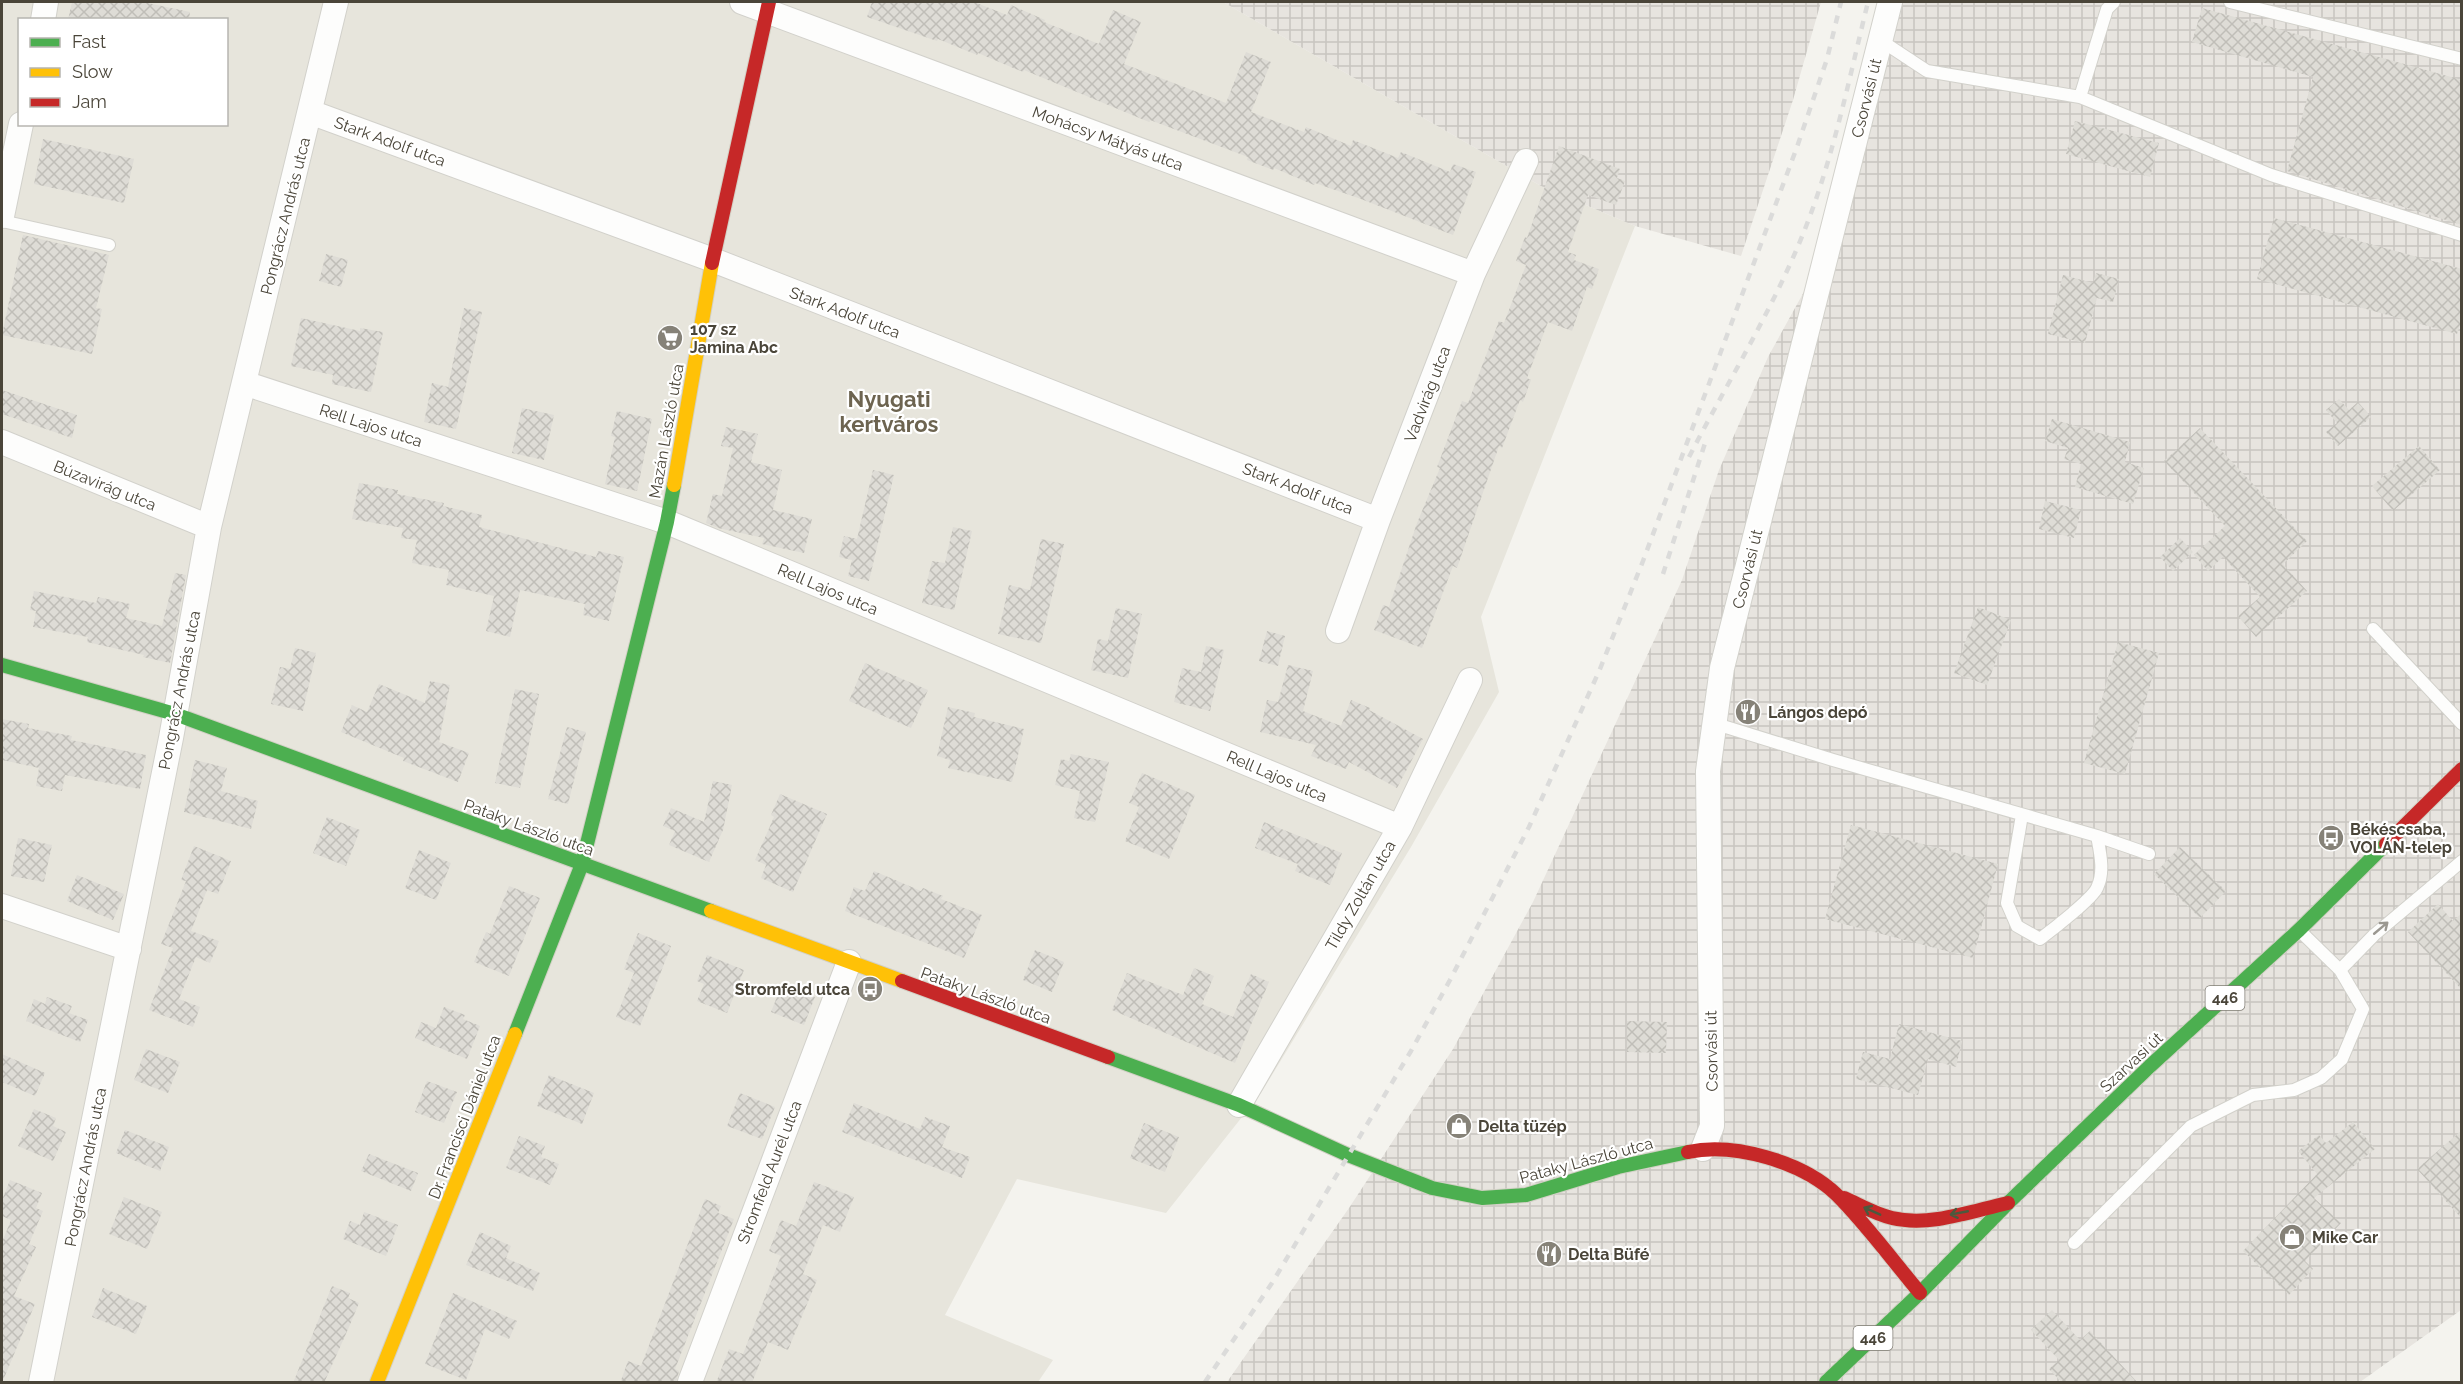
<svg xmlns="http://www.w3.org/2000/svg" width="2463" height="1384" viewBox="0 0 2463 1384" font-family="Raleway,sans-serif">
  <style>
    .residential { fill: #e7e5dc; fill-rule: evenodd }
    .industrial { fill: url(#industrial-grid) }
    .building { fill: url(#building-cross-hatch) }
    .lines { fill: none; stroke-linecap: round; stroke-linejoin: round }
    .lane-casing { stroke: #d2d1cb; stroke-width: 14 }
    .street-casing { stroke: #d2d1cb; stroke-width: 26 }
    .fast-casing { stroke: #d2d0c5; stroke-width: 16 }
    .slow-casing { stroke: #d2d0c5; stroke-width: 16 }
    .jam-casing { stroke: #d2d0c5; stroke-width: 16 }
    .lane { stroke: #fdfdfc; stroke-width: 12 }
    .street { stroke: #fdfdfc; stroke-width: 24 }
    .fast { stroke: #4caf50; stroke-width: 14 }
    .slow { stroke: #ffc107; stroke-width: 14 }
    .jam { stroke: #c62828; stroke-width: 14 }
    .rail { stroke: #dbdbda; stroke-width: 4.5; stroke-dasharray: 8 8; stroke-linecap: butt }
    .oneway { stroke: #9b9891 }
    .oneway2 { stroke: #4a5a3e }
    .labels { text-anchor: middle; stroke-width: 4.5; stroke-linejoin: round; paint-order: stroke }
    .shield { fill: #fff; stroke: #807d74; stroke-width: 1.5 }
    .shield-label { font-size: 15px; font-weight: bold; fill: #4a4539 }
    .street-label { font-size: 16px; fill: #4a4539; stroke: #fff }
    .poi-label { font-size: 16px; font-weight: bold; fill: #4a4539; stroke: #fff; text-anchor: start }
    .district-label { font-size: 22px; font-weight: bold; fill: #6d6450; stroke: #fff }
  </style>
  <defs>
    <pattern id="industrial-grid" width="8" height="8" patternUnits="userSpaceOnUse" patternTransform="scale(1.5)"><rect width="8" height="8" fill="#e7e4df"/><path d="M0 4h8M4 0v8" fill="none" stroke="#c8c5c0"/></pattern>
    <pattern id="building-cross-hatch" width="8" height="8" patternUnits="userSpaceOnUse" patternTransform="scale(1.5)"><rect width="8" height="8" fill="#dedcd6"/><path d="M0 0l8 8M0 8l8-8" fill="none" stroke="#c0beb8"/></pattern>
  </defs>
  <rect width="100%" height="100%" fill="#f4f3ee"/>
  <path class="residential" d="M2 2H1223L1541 186 1635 226 1481 617 1499 692 1411 847 1261 1093 1166 1213 1017 1179 945 1315 1053 1360 1038 1382H2ZM20 20H226V124H20Z"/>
  <path class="industrial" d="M1223 2H1821L1793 100 1741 256 1635 226 1541 186Z
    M1888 2H2461V1310L2360 1382H1227L1349 1208 1453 1049 1533 902 1682 580 1719 470 1768 357 1811 279Z"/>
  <path class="building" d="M72 2H143L190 12 189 20H68Z
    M872 2H974L1007 15 1011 5 1045 20 1044 22 1099 44 1113 10 1141 22 1124 64 1226 103 1246 52 1271 62 1251 112 1304 132 1306 127 1351 146 1353 140 1398 158 1401 152 1450 172 1453 164 1476 172 1453 235 1361 199 1315 183 1314 185 1274 168 1273 170 1247 160 1248 157 1150 120 1149 122 1024 70 1023 72 978 53 977 55 938 39 937 41 867 17Z
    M2202 8 2462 80V225L2287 171 2313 77 2192 42Z
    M2075 121 2159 143 2150 177 2066 154Z
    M43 139 134 159 124 203 34 184Z
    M1559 146 1620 169 1617 178 1625 181 1616 205 1588 195 1568 252 1576 255 1574 260 1599 269 1592 289 1587 287 1572 331 1548 322 1527 378 1531 380 1523 402 1520 400 1502 448 1499 446 1457 568 1453 566 1422 648 1374 630 1383 605 1389 607 1417 523 1440 468 1437 467 1462 401 1468 403 1499 321 1504 323 1526 265 1516 261 1525 237 1527 238Z
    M2274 218 2462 269V319L2457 334 2257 279Z
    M23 235 109 255 96 308 102 309 92 354 2 335Z
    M326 254 348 260 341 287 319 281Z
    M2096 273 2119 279 2113 302 2097 298 2085 343 2048 334 2063 275 2093 283Z
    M464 308 482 312 456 429 424 422 432 383 448 387Z
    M301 318 360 331V328L383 332 371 392 332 384 333 375 291 366Z
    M2 390 77 415 72 438 2 414Z
    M2339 399 2349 410 2358 402 2371 417 2338 446 2326 432 2337 423 2326 410Z
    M522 408 554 415 544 460 512 453Z
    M617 411 652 419 637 491 605 484 615 437 611 436Z
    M2052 419 2130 442 2125 462 2144 468 2133 504 2075 487 2081 464 2064 459 2068 448 2045 441Z
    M726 427 758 434 751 462 782 470 773 510 812 519 804 553 762 544 764 538 718 528 706 523 713 494 722 496 733 448 721 446Z
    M2200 428 2307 541 2283 564 2307 591 2256 637 2238 616 2260 597 2223 557 2208 571 2194 555 2225 526 2164 461Z
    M2419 446 2440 470 2393 511 2372 486Z
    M873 470 894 475 869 581 848 576 852 560 839 557 844 536 857 539Z
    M359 483 398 490 397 494 444 503 443 506 482 515 479 527 596 557 598 551 624 557 609 621 583 615 585 604 520 590 510 637 486 631 494 596 446 585 449 570 412 563 417 540 401 538 403 528 352 519Z
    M2045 501 2081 510 2074 538 2039 529Z
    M953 527 972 531 954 610 922 603 932 561 945 563Z
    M2180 538 2193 552 2173 571 2160 557Z
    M1041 539 1064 544 1041 643 998 634 1009 585 1030 590Z
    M175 573 186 575 170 663 143 657 144 655 87 642 88 637 33 627 36 611 30 610 34 591 96 603 98 597 130 604 126 618 162 626Z
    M1978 607 2011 620 1987 685 1954 673Z
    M1116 608 1142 614 1128 678 1091 670 1098 639 1108 641Z
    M1267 631 1285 636 1278 666 1259 661Z
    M2118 642 2159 653 2125 774 2084 763Z
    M1206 646 1224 650 1210 711 1174 702 1182 668 1201 672Z
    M295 648 316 653 303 711 271 704 280 667 290 669Z
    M865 663 928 690 911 728 849 701Z
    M1288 665 1313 671 1303 711 1341 726 1351 700 1370 708 1369 710 1423 739 1397 788 1349 762 1346 769 1311 756 1316 745 1260 732 1267 700 1278 702Z
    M430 681 450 685 439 742 469 753 458 782 403 761 404 758 341 732 352 705 367 712 379 684 425 703Z
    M515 689 539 694 520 788 495 783Z
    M948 707 975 713 974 717 1024 729 1012 782 948 768 950 760 937 756Z
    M2 719 29 724 28 728 72 736 71 740 146 755 140 789 65 775 62 791 36 786 39 768 2 760Z
    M567 727 586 732 568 804 548 799Z
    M1071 754 1109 762 1095 822 1074 818 1080 791 1055 785 1061 759 1069 761Z
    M195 760 227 768 221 791 258 801 251 829 184 812Z
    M1142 773 1195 795 1169 859 1125 841 1139 807 1129 803Z
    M713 781 732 785 723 830 709 862 669 845 675 831 663 826 671 808 704 822Z
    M780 794 827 814 793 892 761 878 766 865 755 860 774 817 771 815Z
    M327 817 360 830 346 866 313 853Z
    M1264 822 1342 853 1330 885 1295 871 1298 864 1255 848Z
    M1851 825 1998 864 1973 958 1825 919Z
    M18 838 52 845 44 882 11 876Z
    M194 846 231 861 218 894 207 890 191 931 219 941 210 963 196 957 179 999 200 1007 193 1027 149 1010 173 948 161 944 186 881 181 880Z
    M2180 847 2226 891 2200 918 2154 874Z
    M419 850 451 863 436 900 405 888Z
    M874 871 921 891 923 888 943 896 941 899 982 915 964 958 845 911 854 887 865 891Z
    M77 875 124 894 113 920 67 901Z
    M509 886 540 898 509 976 474 962 486 932 490 934Z
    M2438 904 2453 921 2462 913V990L2408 932Z
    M638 933 671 946 640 1026 616 1017 634 973 624 969Z
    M1035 950 1064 962 1052 992 1023 980Z
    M707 955 744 970 727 1013 697 1001 704 984 697 981Z
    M1194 968 1214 976 1202 1004 1233 1017 1251 974 1269 982 1235 1063 1112 1010 1127 973 1183 995Z
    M782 984 815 997 804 1025 771 1012Z
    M47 997 72 1006 69 1013 88 1020 80 1042 26 1021 34 999 45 1004Z
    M444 1007 465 1015 463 1019 480 1026 467 1059 415 1038 421 1022 436 1028Z
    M1627 1021 1667 1022 1666 1053 1627 1052Z
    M1899 1024 1962 1041 1956 1067 1928 1059 1918 1095 1856 1079 1863 1052 1890 1059Z
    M146 1049 180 1062 168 1093 134 1080Z
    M2 1054 45 1073 35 1096 2 1082Z
    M549 1075 594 1093 582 1124 537 1106Z
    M427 1081 457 1092 444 1123 415 1112Z
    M740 1093 775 1107 762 1139 727 1126Z
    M854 1103 920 1129 925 1117 950 1126 942 1147 970 1157 962 1178 842 1132Z
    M34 1109 56 1118 53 1126 66 1132 53 1161 18 1146Z
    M2353 1122 2375 1149 2314 1198 2341 1223 2305 1261 2313 1269 2289 1295 2243 1251 2317 1174 2298 1151 2319 1135 2326 1143Z
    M1144 1123 1179 1137 1165 1172 1130 1158Z
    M125 1130 169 1147 160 1171 116 1153Z
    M2462 1130V1219L2417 1169Z
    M519 1136 545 1146 541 1157 559 1164 550 1185 506 1168Z
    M369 1154 418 1173 411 1191 361 1171Z
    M10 1180 42 1193 36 1208 43 1211 29 1244 36 1247 14 1296 35 1304 2 1383V1242L11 1220 2 1216V1200Z
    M814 1182 854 1197 840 1232 823 1225 803 1274 817 1280 788 1350 768 1342 752 1383H716L729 1349 743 1354 781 1256 769 1251 781 1220 796 1226Z
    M124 1197 162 1212 147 1249 109 1234Z
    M705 1199 721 1206 718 1213 734 1219 675 1369 679 1371 676 1383H620L628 1361 641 1366Z
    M364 1212 398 1225 386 1256 343 1239 350 1221 360 1225Z
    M480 1232 511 1246 506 1258 540 1273 533 1291 466 1265Z
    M332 1286 350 1293 348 1298 359 1303 349 1327 324 1383H293Z
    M103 1288 147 1306 136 1334 92 1317Z
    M453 1293 517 1321 509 1339 485 1329 466 1380 425 1364Z
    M2052 1310 2080 1340 2090 1331 2138 1383H2062L2049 1369 2059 1360 2031 1330Z"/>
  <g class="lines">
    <g class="lane-casing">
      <path id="lane" d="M2230 2 2462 59
        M1880 40 1927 71 2080 97 2271 175 2462 235
        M2080 97 2107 9 2114 2
        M2 221 109 245
        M2373 629 2462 724
        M1713 723 1833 760 2097 836 2149 854
        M2022 815 2007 903 2017 926 2040 939C2052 930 2092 899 2097 888 2105 872 2100 852 2097 836
        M2340 970 2374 935 2462 861
        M2074 1243 2191 1126 2253 1095 2294 1090 2321 1078 2342 1059 2363 1009 2340 970 2300 931"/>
    </g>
    <g class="street-casing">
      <path id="street" d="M742 2 1473 274
        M43 20 46 2
        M310 112 713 260 1378 520
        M2 216 21 124
        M244 383 667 522 1400 827
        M2 442 209 527
        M1338 631 1378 520 1473 274 1526 161
        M2 906 129 949
        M1239 1105 1400 827 1470 680
        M1703 1149 1712 1126 1708 771 1722 668 1890 2
        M41 1382 171 738 209 527 336 2
        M690 1382 849 962"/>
    </g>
    <g class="fast-casing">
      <path id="fast" d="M2 665 175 714 711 911
        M515 1034 582 864 667 522 674 485
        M1108 1057 1239 1105 1348 1155 1432 1188 1482 1198 1526 1195 1618 1167 1688 1152
        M1826 1382 1920 1293 2008 1203 2150 1066 2299 930 2386 844"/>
    </g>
    <g class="slow-casing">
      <path id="slow" d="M674 485 712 263
        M711 911 902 981
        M377 1382 515 1034"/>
    </g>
    <g class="jam-casing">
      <path id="jam" d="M712 263 769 2
        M2386 844 2462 769
        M902 981 1108 1057
        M1688 1152C1734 1142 1803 1162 1837 1195 1866 1224 1894 1262 1920 1293
        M1844 1198C1860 1205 1875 1214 1892 1218 1930 1227 1972 1211 2008 1203"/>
    </g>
    <use href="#lane" class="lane"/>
    <use href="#street" class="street"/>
    <use href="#fast" class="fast"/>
    <use href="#slow" class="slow"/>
    <use href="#jam" class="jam"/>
    <path class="rail" d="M1689 457C1727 383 1772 311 1803 234 1833 160 1849 79 1868 2
      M1663 574 1707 437
      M1205 1382 1272 1283 1411 1051 1450 980 1529 827 1600 669 1643 561 1797 147 1827 59 1841 2"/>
  </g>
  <defs><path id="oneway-shaft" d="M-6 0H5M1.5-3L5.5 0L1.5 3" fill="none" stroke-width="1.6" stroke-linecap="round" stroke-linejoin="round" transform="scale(1.5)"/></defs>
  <use class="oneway" href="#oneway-shaft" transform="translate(2381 928) rotate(-40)"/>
  <g class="oneway2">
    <use href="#oneway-shaft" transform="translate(1872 1211) rotate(-156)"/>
    <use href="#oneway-shaft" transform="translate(1959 1213) rotate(169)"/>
  </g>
  <defs>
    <g id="supermarket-disc" transform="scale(1.35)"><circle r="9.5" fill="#868278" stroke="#fff"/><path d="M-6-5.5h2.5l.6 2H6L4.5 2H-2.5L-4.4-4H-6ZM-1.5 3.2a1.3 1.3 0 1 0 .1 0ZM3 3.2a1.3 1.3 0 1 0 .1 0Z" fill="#fff"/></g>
    <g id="restaurant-disc" transform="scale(1.35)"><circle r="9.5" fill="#868278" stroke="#fff"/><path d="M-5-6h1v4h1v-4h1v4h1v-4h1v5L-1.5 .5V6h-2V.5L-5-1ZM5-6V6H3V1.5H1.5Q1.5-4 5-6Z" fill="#fff"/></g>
    <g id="bus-disc" transform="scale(1.35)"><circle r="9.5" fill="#868278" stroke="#fff"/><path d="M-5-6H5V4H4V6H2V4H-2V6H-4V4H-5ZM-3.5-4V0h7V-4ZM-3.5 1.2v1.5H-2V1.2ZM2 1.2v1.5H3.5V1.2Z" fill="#fff"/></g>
    <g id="shop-disc" transform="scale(1.35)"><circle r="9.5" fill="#868278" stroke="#fff"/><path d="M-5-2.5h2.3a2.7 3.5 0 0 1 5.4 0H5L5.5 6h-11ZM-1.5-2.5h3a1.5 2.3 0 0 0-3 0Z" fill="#fff"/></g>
  </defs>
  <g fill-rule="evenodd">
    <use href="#supermarket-disc" x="670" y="338"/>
    <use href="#restaurant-disc" x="1748" y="712"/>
    <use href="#bus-disc" x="2331" y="838"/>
    <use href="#bus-disc" x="870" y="989"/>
    <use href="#shop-disc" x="1459" y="1126"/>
    <use href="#shop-disc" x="2292" y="1237"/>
    <use href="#restaurant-disc" x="1549" y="1254"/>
  </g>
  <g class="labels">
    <g class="shield">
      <rect x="2205.5" y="986" width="39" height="24" rx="4.5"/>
      <rect x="1853.5" y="1326" width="39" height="24" rx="4.5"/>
    </g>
    <g class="shield-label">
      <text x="2225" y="1003">446</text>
      <text x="1873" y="1343">446</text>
    </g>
    <g class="street-label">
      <text transform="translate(1866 98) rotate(-76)" y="6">Csorvási út</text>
      <text transform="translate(1108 138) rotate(20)" y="6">Mohácsy Mátyás utca</text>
      <text transform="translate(390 141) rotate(20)" y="6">Stark Adolf utca</text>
      <text transform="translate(285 216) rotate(-76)" y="6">Pongrácz András utca</text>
      <text transform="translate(845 312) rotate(21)" y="6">Stark Adolf utca</text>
      <text transform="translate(1427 394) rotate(-69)" y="6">Vadvirág utca</text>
      <text transform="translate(371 425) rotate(18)" y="6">Rell Lajos utca</text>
      <text transform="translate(666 431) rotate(-80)" y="6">Mazán László utca</text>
      <text transform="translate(105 485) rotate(22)" y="6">Búzavirág utca</text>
      <text transform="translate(1298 488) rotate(21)" y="6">Stark Adolf utca</text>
      <text transform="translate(1747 569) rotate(-76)" y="6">Csorvási út</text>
      <text transform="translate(828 589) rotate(23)" y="6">Rell Lajos utca</text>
      <text transform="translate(179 690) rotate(-79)" y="6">Pongrácz András utca</text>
      <text transform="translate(1277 776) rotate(23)" y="6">Rell Lajos utca</text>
      <text transform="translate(529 827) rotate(20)" y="6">Pataky László utca</text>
      <text transform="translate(1360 895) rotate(-60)" y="6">Tildy Zoltán utca</text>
      <text transform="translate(986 995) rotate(20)" y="6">Pataky László utca</text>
      <text transform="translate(1711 1051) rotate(-91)" y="6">Csorvási út</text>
      <text transform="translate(2131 1062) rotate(-43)" y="6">Szarvasi út</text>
      <text transform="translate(464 1117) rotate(-69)" y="6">Dr. Francisci Dániel utca</text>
      <text transform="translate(1586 1160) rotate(-15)" y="6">Pataky László utca</text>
      <text transform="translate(85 1167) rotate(-79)" y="6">Pongrácz András utca</text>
      <text transform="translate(769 1172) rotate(-69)" y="6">Stromfeld Aurél utca</text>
    </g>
    <g class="poi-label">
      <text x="690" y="335">107 sz<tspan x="690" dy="18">Jamina Abc</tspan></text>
      <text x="1768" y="718">Lángos depó</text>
      <text x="2350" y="835">Békéscsaba,<tspan x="2350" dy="18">VOLÁN-telep</tspan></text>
      <text x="850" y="995" text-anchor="end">Stromfeld utca</text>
      <text x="1478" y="1132">Delta tüzép</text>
      <text x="2312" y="1243">Mike Car</text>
      <text x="1568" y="1260">Delta Büfé</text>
    </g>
    <g class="district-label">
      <text x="889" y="407">Nyugati<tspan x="889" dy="25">kertváros</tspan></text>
    </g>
  </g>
  <rect width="2463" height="1384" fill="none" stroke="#4a4539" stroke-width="6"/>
  <rect x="18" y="18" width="210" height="108" fill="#ffffff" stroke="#b7b5b0" stroke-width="1.5"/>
  <rect x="30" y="38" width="30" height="9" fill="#4caf50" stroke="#b7b5b0" stroke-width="1.5"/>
  <text x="72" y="48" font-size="18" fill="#4a4539">Fast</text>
  <rect x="30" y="68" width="30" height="9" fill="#ffc107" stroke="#b7b5b0" stroke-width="1.5"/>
  <text x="72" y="78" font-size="18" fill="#4a4539">Slow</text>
  <rect x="30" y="98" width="30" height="9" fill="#c62828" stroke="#b7b5b0" stroke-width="1.5"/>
  <text x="72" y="108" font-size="18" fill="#4a4539">Jam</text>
</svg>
